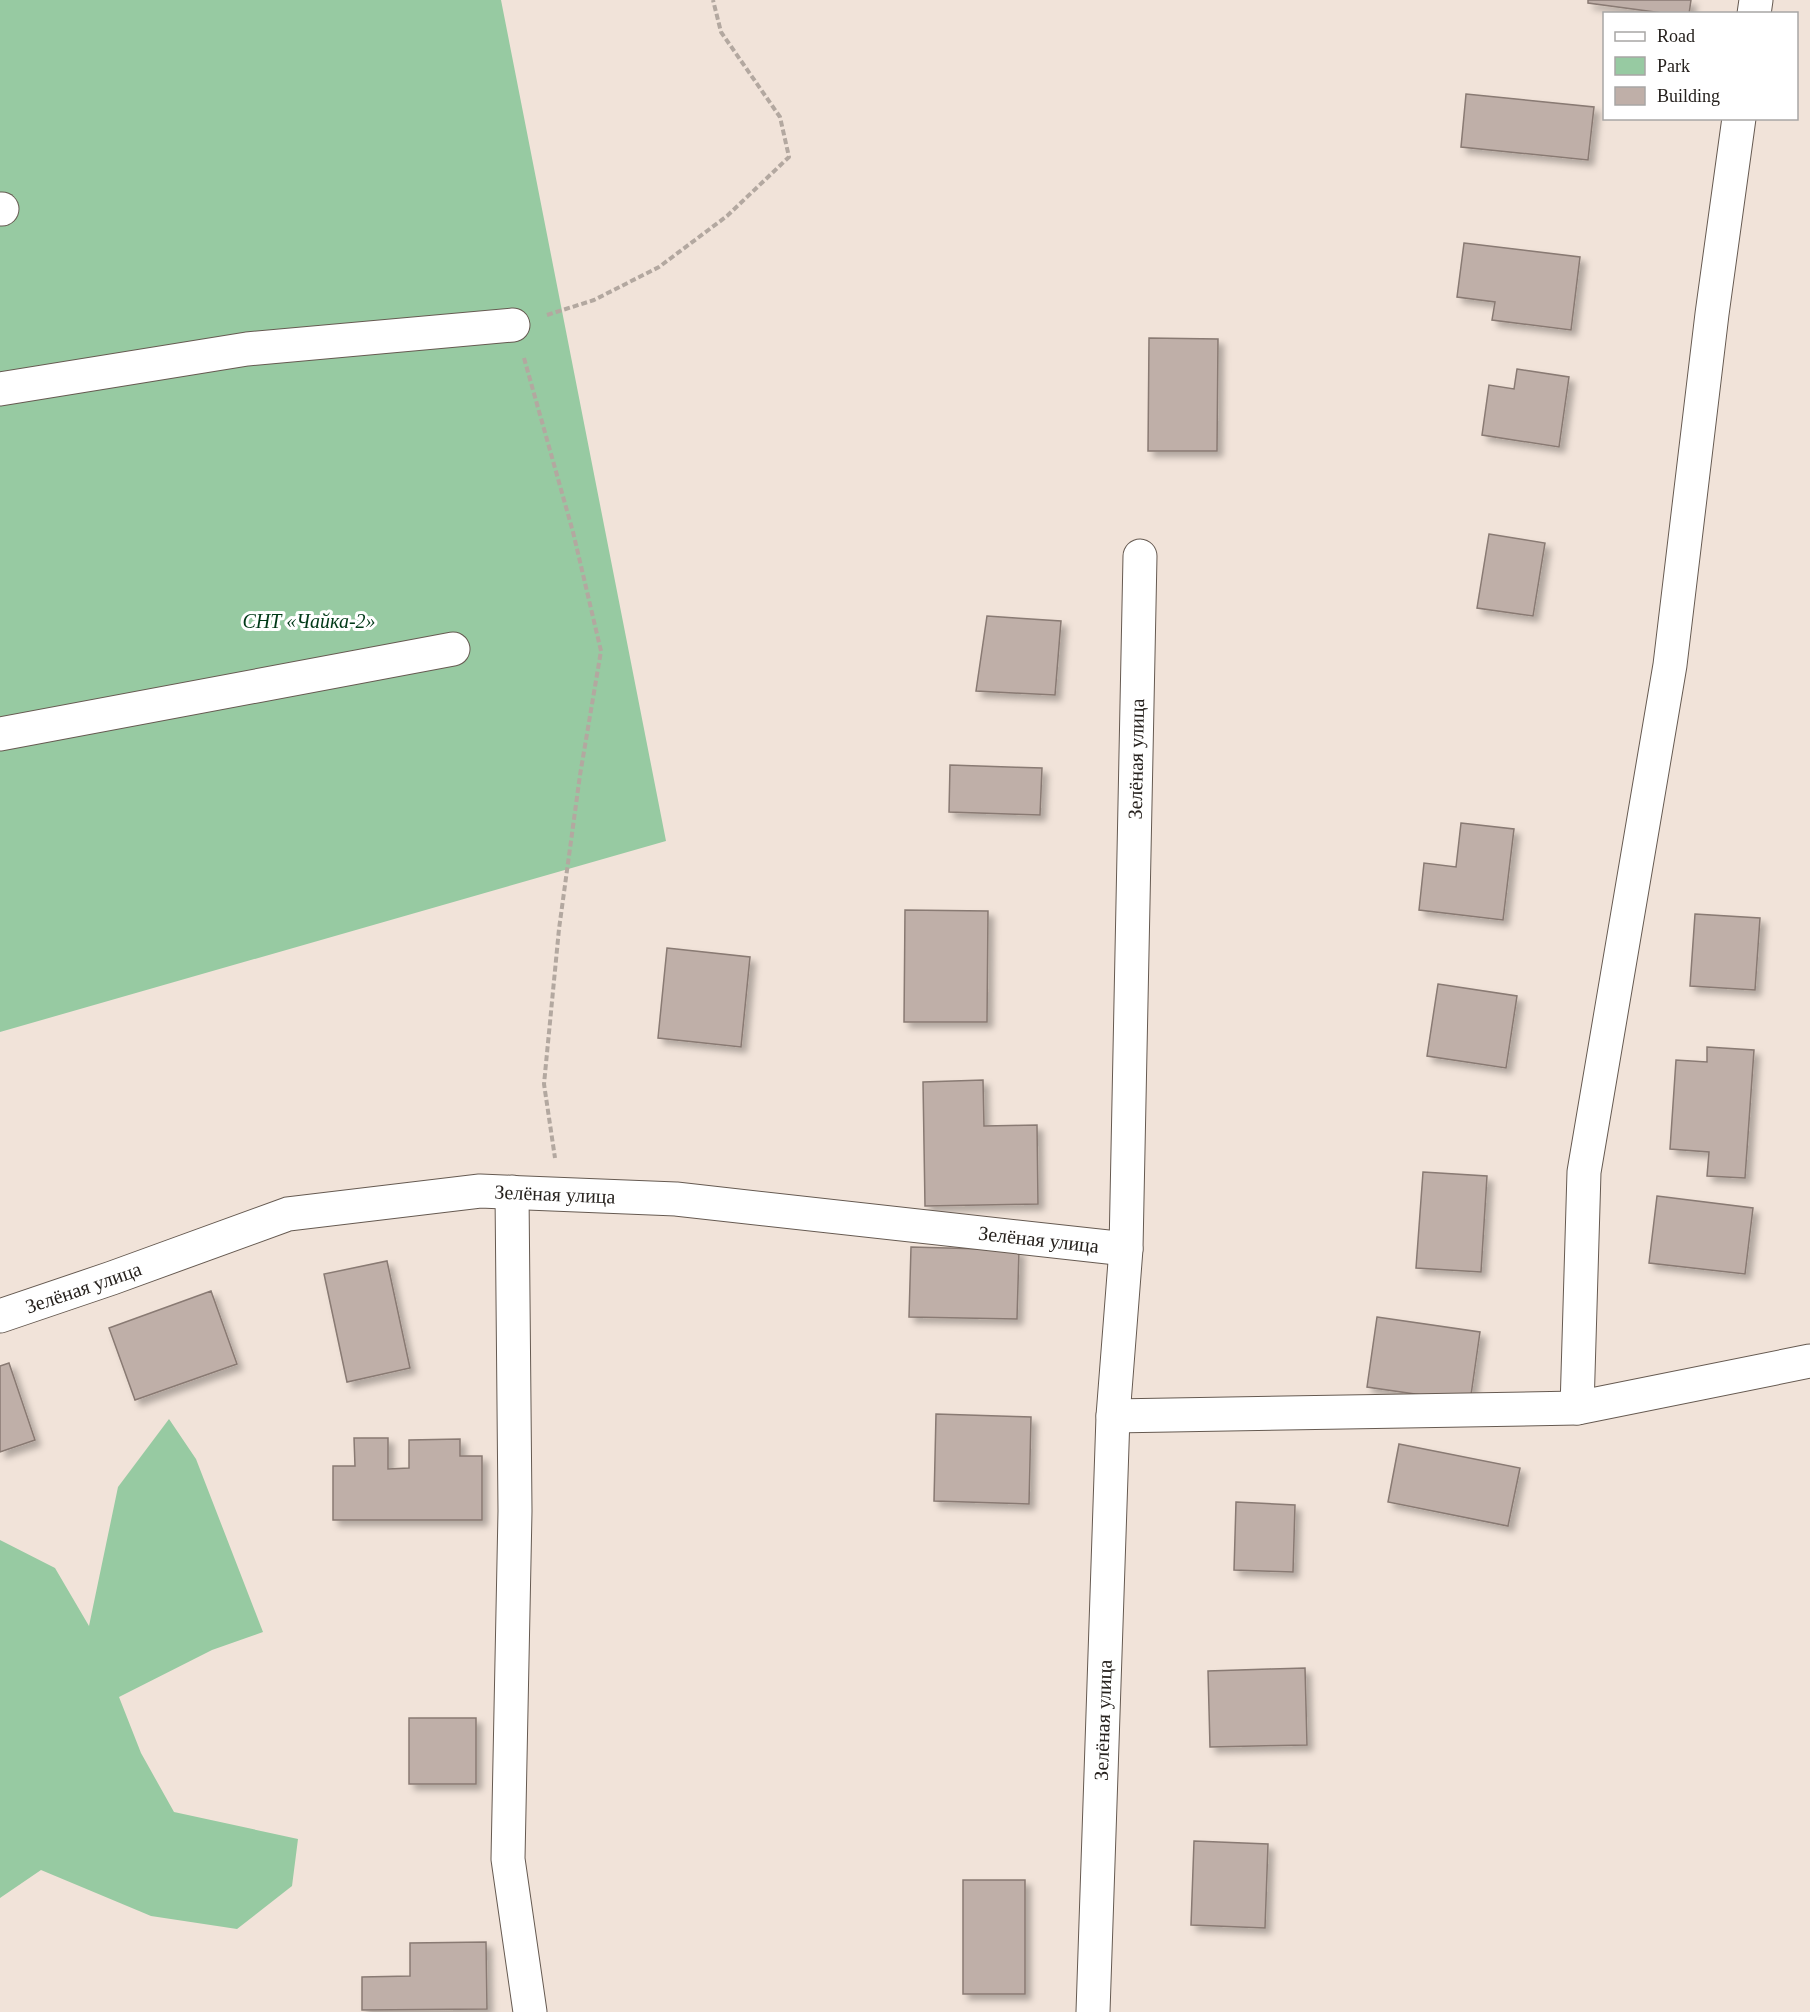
<svg xmlns="http://www.w3.org/2000/svg" width="1810" height="2012" viewBox="0 0 1810 2012" font-family="Georgia,serif">
  <style>
    .green { fill: #97caa2 }
    .building { fill: #bfafa8; stroke: #897a73; stroke-width: 1.5; filter: url(#shadow) }
    .lines { fill: none; stroke-linecap: round; stroke-linejoin: round }
    .minor-casing { stroke: #665a51; stroke-width: 35 }
    .path { stroke: #b3a8a0; stroke-width: 4; stroke-dasharray: 6 3; stroke-linecap: butt }
    .minor { stroke: #fff; stroke-width: 33 }
    .labels { text-anchor: middle; stroke-width: 6; stroke-linejoin: round; paint-order: stroke }
    .park-label { font-size: 20px; font-style: italic; fill: #003917; stroke: #fff }
    .street-label { font-size: 20px; fill: #26211d; stroke: #fff }
  </style>
  <defs>
    <filter id="shadow"><feDropShadow dx="5.5" dy="5.5" stdDeviation="3" flood-color="#0004"/></filter>
  </defs>
  <rect width="100%" height="100%" fill="#f1e3d9"/>
  <path class="green" d="M0 0H501L666 841 0 1032Z
    M169 1419 196 1459 263 1632 212 1650 119 1697 141 1753 174 1812 298 1839 292 1886 237 1929 151 1916 41 1870 0 1898V1540L55 1568 89 1626 118 1487Z"/>
  <path class="building" d="M1588 0H1691L1689 14H1670L1588 3Z
    M1466 94 1594 107 1588 160 1461 147Z
    M1464 243 1580 257 1571 330 1492 320 1495 302 1457 297Z
    M1149 338 1218 339 1217 451H1148Z
    M1517 369 1569 377 1559 447 1482 435 1489 385 1514 389Z
    M1489 534 1545 543 1533 616 1477 608Z
    M987 616 1061 621 1055 695 976 691Z
    M950 765 1042 768 1040 815 949 812Z
    M1461 823 1514 829 1503 920 1419 910 1424 863 1456 867Z
    M905 910 988 911 987 1022H904Z
    M1695 914 1760 918 1755 990 1690 986Z
    M667 948 750 957 741 1047 658 1038Z
    M1438 984 1517 996 1506 1068 1427 1056Z
    M1707 1047 1754 1050 1745 1178 1707 1176 1709 1152 1670 1149 1676 1060 1707 1062Z
    M983 1080 984 1126 1037 1125 1038 1204 925 1206 923 1082Z
    M1423 1172 1487 1176 1481 1272 1416 1268Z
    M1657 1196 1753 1208 1745 1274 1649 1263Z
    M911 1247 1019 1250 1017 1319 909 1317Z
    M387 1261 410 1368 347 1382 324 1274Z
    M211 1291 237 1364 135 1400 109 1328Z
    M1377 1317 1480 1332 1470 1402 1367 1387Z
    M9 1363 35 1440 0 1452V1366Z
    M936 1414 1031 1417 1029 1504 934 1501Z
    M354 1438H388V1469L409 1468V1440L460 1439V1456H482V1520H333V1466H355Z
    M1399 1444 1520 1468 1508 1526 1388 1502Z
    M1236 1502 1295 1505 1293 1572 1234 1570Z
    M1305 1668 1307 1745 1210 1747 1208 1671Z
    M409 1718H476V1784H409Z
    M1194 1841 1268 1844 1265 1928 1191 1925Z
    M963 1880H1025V1994H963Z
    M486 1942 487 2009 362 2010V1977L410 1976V1943Z"/>
  <g class="lines">
    <g class="minor-casing">
      <g id="minor">
        <path d="M1754 14 1756 0"/>
        <path d="M0 209H2"/>
        <path d="M0 389 247 349 513 325"/>
        <path d="M0 734 453 649"/>
        <path d="M512 1192 515 1511 508 1859 530 2012"/>
        <path id="s1" d="M0 1316 112 1278 288 1214 480 1191 676 1199 1126 1249"/>
        <path d="M1577 1408 1584 1172 1670 665 1712 314 1739 118"/>
        <path d="M1113 1416 1577 1408 1810 1361"/>
        <path id="s2" d="M1093 2012 1113 1416 1126 1249 1140 556"/>
      </g>
    </g>
    <path class="path" d="M547 315 594 300 659 267 727 216 789 157 780 117 721 32 713 0
      M524 358 573 532 601 651 580 775 559 929 544 1084 555 1158"/>
    <use href="#minor" class="minor"/>
  </g>
  <g class="labels">
    <g class="park-label">
      <text x="309" y="628">СНТ «Чайка-2»</text>
    </g>
    <g class="street-label">
      <text dy="7" stroke="none"><textPath href="#s2" startOffset="1254">Зелёная улица</textPath></text>
      <text dy="7" stroke="none"><textPath href="#s1" startOffset="574">Зелёная улица</textPath></text>
      <text dy="7" stroke="none"><textPath href="#s1" startOffset="1060">Зелёная улица</textPath></text>
      <text dy="7" stroke="none"><textPath href="#s1" startOffset="88">Зелёная улица</textPath></text>
      <text dy="7" stroke="none"><textPath href="#s2" startOffset="292">Зелёная улица</textPath></text>
    </g>
  </g>
  <rect x="1603" y="12" width="195" height="108" fill="#ffffff" stroke="#a8a6a5" stroke-width="1.5"/>
  <rect x="1615" y="32" width="30" height="9" fill="#ffffff" stroke="#a8a6a5" stroke-width="1.5"/>
  <text x="1657" y="42" font-size="18" fill="#26211d">Road</text>
  <rect x="1615" y="57" width="30" height="18" fill="#97caa2" stroke="#a8a6a5" stroke-width="1.5"/>
  <text x="1657" y="72" font-size="18" fill="#26211d">Park</text>
  <rect x="1615" y="87" width="30" height="18" fill="#bfafa8" stroke="#a8a6a5" stroke-width="1.5"/>
  <text x="1657" y="102" font-size="18" fill="#26211d">Building</text>
</svg>
